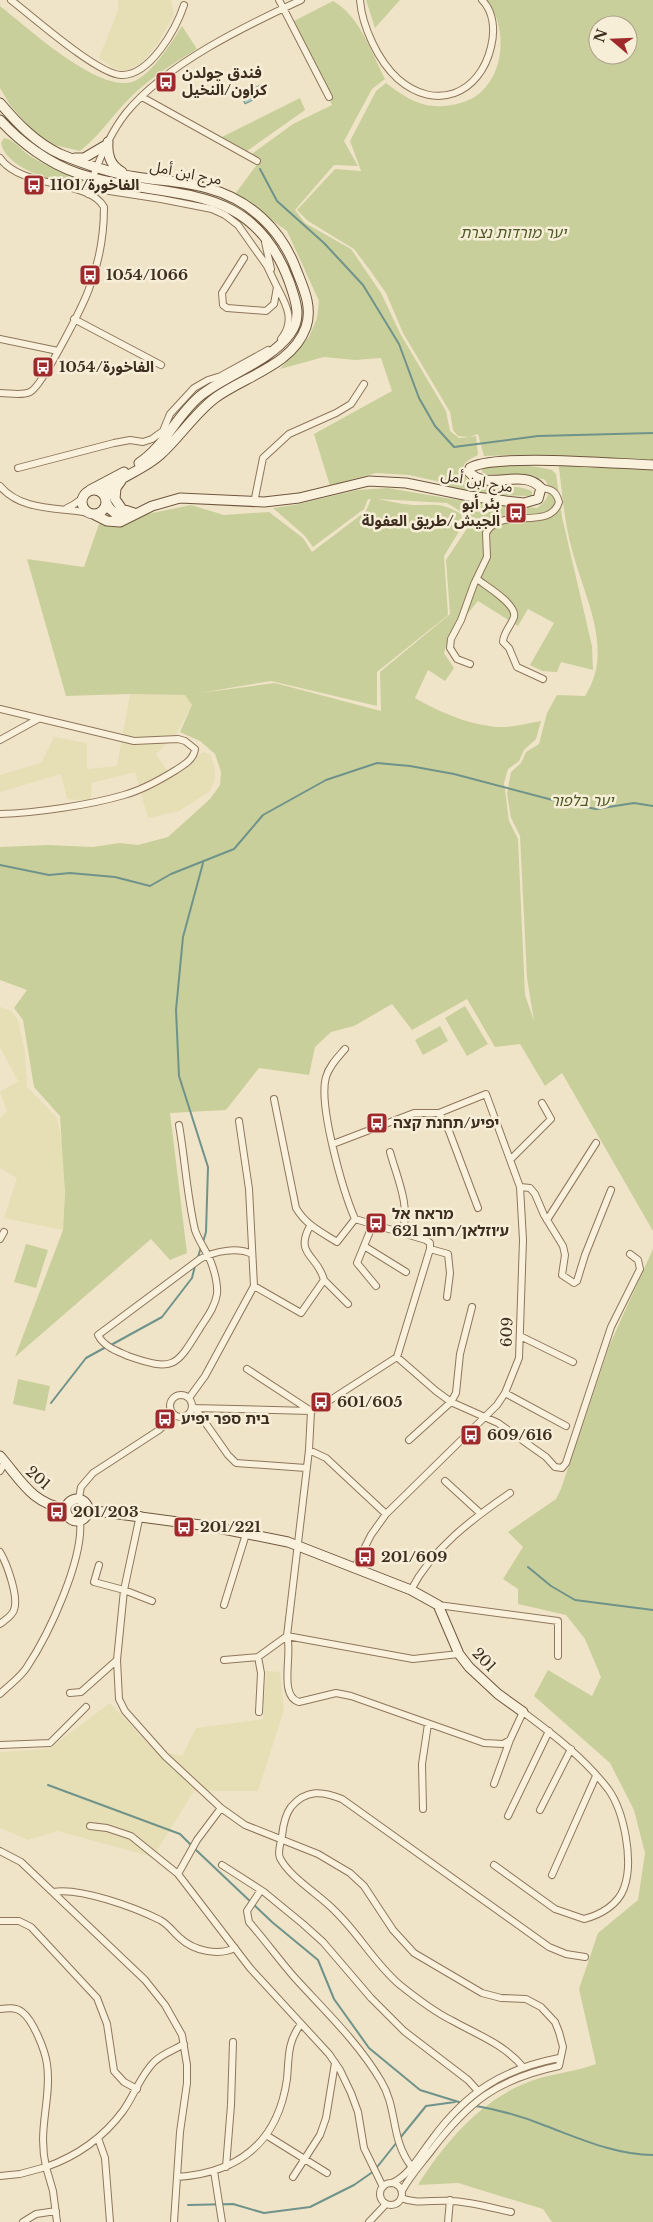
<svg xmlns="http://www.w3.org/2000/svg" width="653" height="2222" viewBox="0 0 653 2222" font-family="'Libre Baskerville','Noto Sans Arabic','Noto Sans Hebrew',serif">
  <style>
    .farmland { fill: #e6deb5 }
    .green { fill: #c9cf9b; fill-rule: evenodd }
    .water { fill: #a9c4bc; stroke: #6f938a }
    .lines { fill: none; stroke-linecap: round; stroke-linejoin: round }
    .stream { stroke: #6f938a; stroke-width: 2 }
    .street-casing { stroke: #8d765c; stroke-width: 8 }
    .secondary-casing { stroke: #6f573f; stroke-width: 11 }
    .street { stroke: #faf1dc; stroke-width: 6 }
    .secondary { stroke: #faf1dc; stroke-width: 9 }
    .labels { text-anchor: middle; stroke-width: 5; stroke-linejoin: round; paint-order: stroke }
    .poi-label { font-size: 15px; font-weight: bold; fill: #3d2e20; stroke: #f7eed8; text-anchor: start }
    .street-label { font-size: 15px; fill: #3d2e20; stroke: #f7eed8 }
    .park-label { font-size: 15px; font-style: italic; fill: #4d5a26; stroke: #f7eed8 }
  </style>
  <rect width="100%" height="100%" fill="#f0e4c8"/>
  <path class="farmland" d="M118 0H171L174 14 159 42 142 63 125 71 113 68 99 58 118 10Z
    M130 694 185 695 192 705 177 733 156 754 170 775 203 752 210 754 215 768V780L209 792 179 811 148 818 135 772 92 783 91 801 67 799 61 774 0 792V775L41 763 54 737 87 743V769L117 766Z
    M0 1007 11 1011 18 1020 25 1052 27 1087 57 1118 66 1158 63 1230 4 1218 17 1178 0 1168V1118L7 1111 0 1092 18 1081 0 1047Z
    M266 1671 280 1672 284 1710 258 1791H194L153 1857 58 1831 28 1840 0 1828V1752L49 1749 110 1703 154 1750 182 1756 196 1728 263 1719Z"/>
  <path class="green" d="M366 0H400L375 28Z
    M487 0H653V1231L562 1073 545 1086 520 1044 495 1047 467 999 412 1030 392 1004 354 1026 331 1032 315 1047 309 1075 259 1068 226 1110 170 1113 187 1253 170 1260 151 1239 15 1357 63 1230 65 1192 60 1116 34 1087 23 1020 14 1008 27 990 0 980V847L49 845 93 847 119 843 138 845 168 837 210 799 220 785 221 772 215 754 200 741 180 732 192 705 185 695 130 694 66 696 27 559 84 567 99 524 191 505 224 515 269 512 303 538 312 552 366 511 371 499H368L364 509 313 547 305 536 273 508 294 505 357 490 388 488 452 499 537 508C547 501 554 490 544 479L487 474 483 473 481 468C499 462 534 465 552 470L556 474 562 517 592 646 593 670 561 662 557 672 542 671 530 665 554 623 528 609 518 626 478 601 449 636 444 653 454 668 445 681 428 670 415 698C441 713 476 728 506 727 517 726 529 723 541 721L536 739 524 750 519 761 508 769 504 783 509 821 518 839 525 995 534 1021 527 978 520 836 511 818 507 794 511 772 521 763 526 752 539 744 547 713 557 695 585 696C615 650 584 597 572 550 564 521 562 490 558 460L519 455 484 456 478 434 469 437 476 436 478 455C464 462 459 465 468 481 488 490 512 482 532 491V496L482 495 456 489 436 481 409 475 376 473 330 486 314 434 392 391 381 358 355 360 324 357 280 369 309 337 317 318 319 301 287 231 235 194 258 163 249 156 293 124 332 105 292 22 333 1C360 16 371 52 385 79L372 89 344 141 358 166 334 165 295 210 305 223 351 249 381 293 401 335 446 411 450 431 459 438 469 437 458 436 453 430 450 412 403 333 386 293 369 269 354 249 308 221 297 210 335 169 361 171 350 141 376 91 386 83C400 94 416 105 434 106 450 107 469 103 481 92 506 69 506 25 487 0ZM598 25H628V55H598ZM378 499 447 503 463 513 468 527 446 560 450 614 380 672 381 711 275 683 200 693 271 681 377 706V672L448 615 444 556 463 525 461 514C441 502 436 505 414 505 408 505 386 501 378 499Z
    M0 6C27 27 97 92 132 82 152 75 171 43 182 26L197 49C171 65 145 81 125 103 110 119 98 137 80 151L50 144 32 130 10 105 0 88Z
    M300 98 305 110 247 151 222 137Z
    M4 138C15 140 21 150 30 156 49 168 71 176 92 183 68 188 6 171 1 143Z
    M465 1006 488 1044 467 1056 445 1018Z
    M440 1026 448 1041 423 1055 415 1040Z
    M26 1244 48 1250 36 1288 14 1282Z
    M653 1249V2222H552L543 2209 458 2183 418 2185C447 2139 486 2094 540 2078 558 2073 577 2071 596 2064L579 1989 598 1933 638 1900 645 1853 634 1810 610 1763 534 1696 548 1670 592 1696 601 1677 585 1639 566 1615 518 1604V1589L503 1579 523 1547 508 1532 556 1499 561 1489 610 1344Z
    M18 1379 50 1386 45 1411 13 1404Z"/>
  <path class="water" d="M260 85 265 94 245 104 241 95Z"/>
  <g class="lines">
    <path class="stream" d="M260 169 277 201 324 243 363 285 399 344 419 398 435 426 454 447 538 436 653 433
      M203 863 183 937 176 1010 179 1076 208 1167 206 1232 203 1242
      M0 865 49 875 70 873 115 877 150 886 171 874 234 849 263 815 326 780 377 763 410 766 454 774 564 803 596 809 634 803 653 806
      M198 1257 201 1247
      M111 1345 162 1317 192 1278 195 1266
      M51 1403 86 1358 106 1347
      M528 1567 551 1586 575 1600 653 1610
      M48 1785 180 1834 192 1846
      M195 1849 272 1922 318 1960 334 1999 369 2048 420 2090 462 2103
      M476 2106C500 2110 524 2117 546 2126 581 2139 616 2155 653 2155
      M400 2138 426 2106 455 2102
      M188 2205 233 2204 264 2213 310 2207 354 2185 374 2171 397 2142"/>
    <g class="street-casing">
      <path id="street" d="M11 0C32 16 97 74 121 75 150 76 176 29 184 5
        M279 0 329 97
        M360 0C362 26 378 61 398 79 436 112 480 94 491 47 495 31 494 12 482 0
        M142 97 257 161
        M0 158C21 189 88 179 104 207 104 233 99 262 90 286 85 302 42 387 30 392 21 396 10 393 0 393
        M93 177C101 155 111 132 126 113 166 64 245 26 301 0
        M88 194 93 191 103 190 161 199 212 209 225 215 238 225 267 266 277 287 274 304 266 311 227 308 223 305 222 293 244 258
        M265 242 271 269
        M277 287C286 304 296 321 281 339
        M74 319 161 365
        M0 339 58 351
        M18 468 114 443 130 440 143 442 152 439 163 431 170 414 194 388 208 380 221 376 268 350
        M0 486C22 512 59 507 89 513
        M254 503 263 458 289 434 336 413 351 404 364 384
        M67 508 73 505 83 498
        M477 579C486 586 517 604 514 617 511 626 503 633 503 642L509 648 517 667 543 679
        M470 664 457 659 450 648 451 639 461 620 474 584 487 557 486 533C501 505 550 532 559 502 556 491 551 489 541 488
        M0 709 134 741 178 739 185 741 195 749C194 759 184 765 176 770 160 780 142 790 124 795 90 805 36 813 0 814
        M0 740 38 719
        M274 1099 296 1208C306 1225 321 1232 337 1242L355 1219
        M179 1125C185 1159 187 1196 195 1230 198 1239 203 1246 207 1254 213 1264 218 1283 217 1294 215 1307 207 1317 200 1328 176 1367 174 1372 128 1356 117 1351 104 1347 98 1335L200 1259C215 1251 237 1247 252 1254
        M333 1144 414 1113H439L449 1131 478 1208
        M390 1152C397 1178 411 1206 402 1233
        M511 1159 551 1119 542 1103
        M520 1187 530 1188 535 1194 544 1215 563 1246 565 1255 562 1275 574 1283 577 1281 585 1255 611 1190
        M547 1220 596 1143
        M373 1224 357 1263 376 1286
        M0 1239 4 1232
        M364 1246 406 1272
        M430 1249 448 1254 450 1273 447 1297
        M324 1280 348 1304
        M254 1286 301 1313 324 1280C318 1255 294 1255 310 1226
        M520 1336 573 1362
        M397 1357 436 1391 451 1402 498 1423 546 1457 555 1467 562 1468 566 1463 611 1327 640 1269 638 1260 630 1254
        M247 1369 311 1411 309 1450 326 1458 386 1514
        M505 1393 566 1426
        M170 1406a11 11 0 1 1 22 0a11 11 0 1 1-22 0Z
        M189 1398 205 1376 254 1286 249 1189 239 1121
        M192 1408 311 1411 321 1406 397 1357 430 1249V1243L426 1240 355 1219C343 1191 318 1105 326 1077 329 1066 338 1057 345 1049
        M195 1408 228 1455 236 1463 306 1468
        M409 1440 451 1402 456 1393 460 1354 472 1307
        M0 1471 5 1462
        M445 1481 480 1513
        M79 1498 81 1487 93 1473 159 1430 175 1415
        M140 1515 124 1590 117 1660 119 1699 125 1711 165 1756 221 1808 245 1825 318 1854 350 1873 364 1886 393 1930 414 1953 482 1993 501 1998 526 1999 541 2007 555 2022 559 2032 563 2047 559 2066C497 2079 468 2102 431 2151 421 2164 409 2177 402 2191
        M0 1552C7 1564 19 1597 14 1610 12 1616 5 1620 0 1624
        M99 1565 94 1582 124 1590 152 1601
        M355 1567 371 1535 386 1514 497 1405 505 1393 519 1358 523 1240 520 1187 486 1094 439 1113
        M411 1590C432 1549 472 1519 510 1493
        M224 1605 246 1534
        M438 1605 558 1621V1656
        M287 1636C293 1653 278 1696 299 1702L336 1693 351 1696 484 1743 503 1744 510 1740
        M287 1636 413 1659 459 1654
        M258 1657 261 1673 259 1712
        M224 1660 258 1657 287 1636 309 1450
        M70 1693 81 1692 117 1660
        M0 1694C9 1685 21 1677 27 1667 49 1634 84 1559 80 1520
        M0 1745 50 1743 86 1707
        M494 1784 510 1740 523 1712C554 1735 584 1758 608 1789 624 1811 634 1861 624 1888 618 1905 600 1915 584 1919L555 1909 494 1865
        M423 1809 422 1764 428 1724
        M540 1810 571 1749
        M508 1816 549 1731
        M90 1826 107 1828 131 1836 178 1874 250 1968 329 2054 340 2070 351 2093 358 2112 364 2148 383 2187
        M0 1851 21 1862 145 1980 165 2005 182 2035 187 2065V2083L180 2132 174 2222
        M222 1865 264 1892 303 1924 323 1942 371 1998 404 2031 468 2080 478 2091
        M178 1874 197 1840 221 1808
        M552 1875 596 1776
        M261 1890 247 1911 249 1922C265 1940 279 1960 295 1978 325 2011 358 2042 381 2081 398 2109 390 2138 411 2166
        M53 1892C80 1887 136 1908 160 1920 169 1925 173 1932 180 1938 194 1951 218 1956 235 1948
        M0 1921H19L31 1927 97 1998 107 2024 114 2071 124 2082 137 2089
        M0 2009C8 2008 16 2007 22 2012 33 2020 45 2050 47 2064 52 2099 37 2128 46 2167 77 2156 103 2138 123 2111 134 2096 140 2076 154 2062 162 2054 174 2050 184 2044
        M523 2067C504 2044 476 2034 451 2020 433 2011 415 1997 400 1985 375 1964 359 1934 335 1911 320 1895 290 1878 280 1858 277 1851 281 1843 282 1836 283 1826 285 1815 291 1807 306 1789 323 1791 342 1799L549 1947 566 1954 585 1957
        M266 2135 327 2173
        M98 2138 105 2158 110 2222
        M226 2167 231 2105 233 2042
        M214 2171 222 2222
        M0 2176 20 2174 46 2167 53 2191 57 2222
        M177 2177C239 2173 278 2142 287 2079 289 2058 287 2042 301 2024
        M293 2177 320 2135 326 2118 335 2063
        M392 2183C410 2175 421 2153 433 2138 467 2092 503 2069 559 2058
        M380 2194a11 11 0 1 1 22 0a11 11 0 1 1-22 0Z
        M401 2198C418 2205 435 2199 452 2201 472 2202 492 2208 511 2212
        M23 2222 36 2214 56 2211
        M369 2222 386 2204
        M448 2222 450 2200"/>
    </g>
    <g class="secondary-casing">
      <path id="secondary" d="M0 103C17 123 36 143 60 154 84 164 111 173 136 177 160 181 184 181 207 188 249 199 281 229 296 269 303 287 313 307 306 327 293 365 245 376 215 398 194 414 180 437 160 455 146 468 127 474 112 485L107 491 106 498
        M0 120C20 142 48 163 77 173 165 203 249 174 289 281 295 299 303 317 290 334 268 363 227 374 200 396 176 416 165 446 139 463
        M108 142C107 155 110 165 122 172
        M75 158H84L106 145
        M121 481 116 488 115 499 122 509 134 513
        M82 502a12 12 0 1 1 24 0a12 12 0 1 1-24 0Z
        M90 490 124 472
        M106 502C110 512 118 517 129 515
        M93 514 107 521 120 522 152 506 180 498 264 502 299 498 369 481 406 483 469 496 506 501 524 503 538 499 541 488C523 467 486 492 469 472L470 468C492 453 620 464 653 465
        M0 1456C21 1480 31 1503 66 1509
        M66 1510a11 11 0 1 1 22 0a11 11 0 1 1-22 0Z
        M88 1510 208 1526 288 1542 411 1590 438 1605 459 1654 469 1667 498 1694 523 1712"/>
    </g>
    <use href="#street" class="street"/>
    <use href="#secondary" class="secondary"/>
  </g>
  <defs>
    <g id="bus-square" transform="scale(1.125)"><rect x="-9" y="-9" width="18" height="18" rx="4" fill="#9e2a2b" stroke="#f7eed8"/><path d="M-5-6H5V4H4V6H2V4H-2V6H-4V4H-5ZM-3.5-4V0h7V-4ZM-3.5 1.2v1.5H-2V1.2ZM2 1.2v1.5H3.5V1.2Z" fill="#fff"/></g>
  </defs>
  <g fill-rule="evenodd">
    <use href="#bus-square" x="166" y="82"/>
    <use href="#bus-square" x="34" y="185"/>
    <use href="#bus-square" x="90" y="275"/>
    <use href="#bus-square" x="43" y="367"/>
    <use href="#bus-square" x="516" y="513"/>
    <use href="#bus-square" x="377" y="1123"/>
    <use href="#bus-square" x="376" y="1223"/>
    <use href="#bus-square" x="321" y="1402"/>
    <use href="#bus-square" x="165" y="1419"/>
    <use href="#bus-square" x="471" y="1435"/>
    <use href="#bus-square" x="57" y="1512"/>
    <use href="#bus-square" x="184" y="1527"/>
    <use href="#bus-square" x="365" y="1557"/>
  </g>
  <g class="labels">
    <g class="poi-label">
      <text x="182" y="78">فندق چولدن<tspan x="182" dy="17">كراون/النخيل</tspan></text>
      <text x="50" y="190">الفاخورة/1101</text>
      <text x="106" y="280">1054/1066</text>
      <text x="59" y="372">الفاخورة/1054</text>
      <text x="500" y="509" text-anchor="end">بئر أبو<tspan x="500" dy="17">الجيش/طريق العفولة</tspan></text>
      <text x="393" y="1128">יפיע/תחנת קצה</text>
      <text x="392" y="1219">מראח אל<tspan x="392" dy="17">ע׳וזלאן/רחוב 621</tspan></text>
      <text x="337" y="1407">601/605</text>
      <text x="181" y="1424">בית ספר יפיע</text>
      <text x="487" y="1440">609/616</text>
      <text x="73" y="1517">201/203</text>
      <text x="200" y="1532">201/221</text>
      <text x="381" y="1562">201/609</text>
    </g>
    <g class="street-label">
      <text transform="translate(186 173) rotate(11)" y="5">مرج ابن أمل</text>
      <text transform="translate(477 481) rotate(10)" y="5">مرج ابن أمل</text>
      <text transform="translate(507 1332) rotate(-88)" y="5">609</text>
      <text transform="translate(38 1478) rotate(41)" y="5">201</text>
      <text transform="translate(484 1660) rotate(46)" y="5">201</text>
    </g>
    <g class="park-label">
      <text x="513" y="238">יער מורדות נצרת</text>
      <text x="582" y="806">יער בלפור</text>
    </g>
  </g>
  <g transform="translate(613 40) rotate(289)"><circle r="24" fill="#f7eed8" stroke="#ada18e"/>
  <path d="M0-4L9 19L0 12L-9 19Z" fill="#9e2a2b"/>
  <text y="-8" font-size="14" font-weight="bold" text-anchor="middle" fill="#3d2e20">N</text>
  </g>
</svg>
